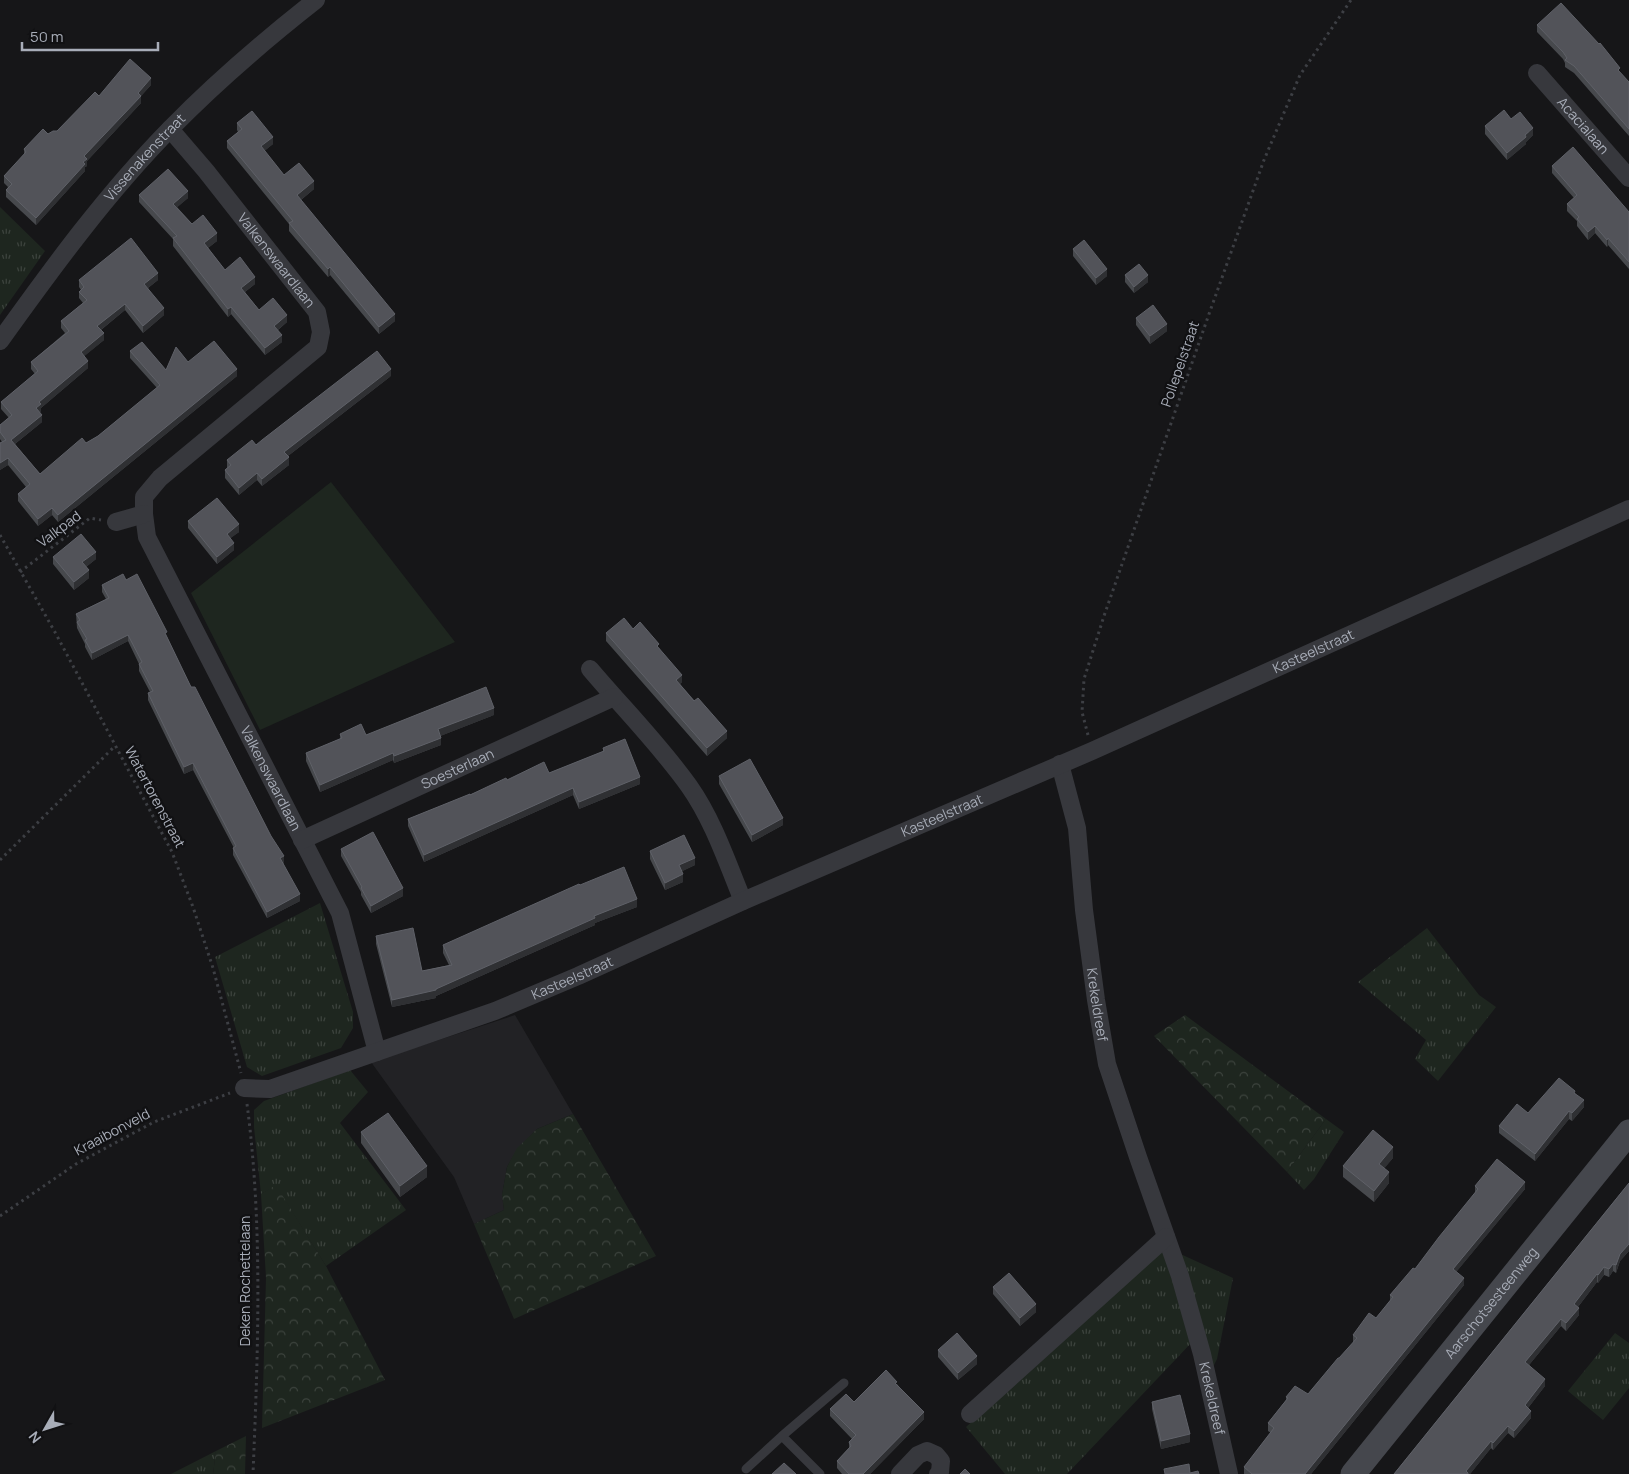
<svg xmlns="http://www.w3.org/2000/svg" width="1629" height="1474" viewBox="0 0 1629 1474" font-family="Manrope,sans-serif">
  <style>
    .built { fill: #222225 }
    .grass { fill: url(#grass-tufts) }
    .forest { fill: url(#forest-crowns) }
    .park { fill: #1e261f }
    .lines { fill: none; stroke-linecap: round; stroke-linejoin: round }
    .path { stroke: #3d3f44; stroke-width: 3; stroke-dasharray: 2.5 4; stroke-linecap: butt }
    .service { stroke: #37383d; stroke-width: 9 }
    .minor { stroke: #37383d; stroke-width: 18 }
    .secondary { stroke: #45474d; stroke-width: 25 }
    .wall { fill: #47494d }
    .shaded-wall { fill: #2f3033 }
    .building { fill: #525359; stroke: #5f6168 }
    .labels { text-anchor: middle; stroke-width: 4.5; stroke-linejoin: round; paint-order: stroke }
    .street-label { font-size: 14px; fill: #a8adb8; stroke: #111113 }
  </style>
  <defs>
    <pattern id="grass-tufts" width="24" height="20" patternUnits="userSpaceOnUse" patternTransform="scale(1.25)"><rect width="24" height="20" fill="#1e261f"/><path d="M3 7l-1-3M5 7V3M7 7l1-3M15 17l-1-3M17 17v-4M19 17l1-3" fill="none" stroke="#3c433d"/></pattern>
    <pattern id="forest-crowns" width="20" height="18" patternUnits="userSpaceOnUse" patternTransform="scale(1.25)"><rect width="20" height="18" fill="#1e261f"/><path d="M2 6a3 3 0 1 1 6 0M12 15a3 3 0 1 1 6 0" fill="none" stroke="#3c433d"/></pattern>
  </defs>
  <rect width="100%" height="100%" fill="#161618"/>
  <path class="built" d="M515 1015 573 1114 537 1129 518 1148 507 1167 502 1195 504 1210 474 1224 454 1177 371 1062Z"/>
  <path class="grass" d="M0 207 45 251 0 315Z
    M320 903 353 1012V1028L341 1048 262 1076 247 1067 215 957Z
    M1427 928 1479 995 1496 1007 1438 1081 1415 1059 1426 1040 1358 982Z
    M350 1070 368 1092 340 1123 406 1210 326 1266 276 1186 261 1194 254 1127V1110L264 1101Z
    M1326 1119 1344 1132 1314 1179 1304 1190 1287 1172Z
    M1162 1248 1193 1341 1067 1474H1005L966 1427Z
    M1176 1252 1233 1278 1217 1359 1213 1367Z
    M1615 1333 1629 1343V1388L1603 1420 1568 1391Z
    M216 1451 213 1474H171Z"/>
  <path class="forest" d="M1185 1015 1326 1119 1287 1172 1154 1036Z
    M573 1114 656 1256 514 1319 474 1224 504 1210 502 1195 507 1167 517 1148 537 1129Z
    M276 1185 326 1266 385 1380 262 1428 266 1278 261 1194Z
    M246 1436 245 1474H213L216 1451Z"/>
  <path class="park" d="M331 482 455 642 260 730 191 593Z"/>
  <g class="lines">
    <path class="path" d="M0 535 56 634 172 852 193 907 213 968 241 1073
      M20 572 90 518 101 520
      M1088 735 1082 712 1084 679 1104 616 1209 314 1264 160 1300 75 1351 0
      M0 860 115 746
      M247 1104C263 1226 258 1351 253 1474
      M0 1216 76 1164 154 1122 230 1093"/>
    <path class="service" d="M746 1469 782 1436
      M820 1474 782 1436 844 1383"/>
    <g class="minor">
      <path id="s1" d="M1537 73 1629 178"/>
      <path id="s2" d="M170 129 206 171 317 312 321 332 318 347 160 478 144 497V514L147 537 340 913 377 1052"/>
      <path id="s3" d="M0 341C53 267 107 193 171 128 216 82 265 40 316 0"/>
      <path d="M116 522 144 514"/>
      <path d="M590 669C623 708 659 744 689 786 713 820 727 862 743 901"/>
      <path id="s4" d="M1060 764 1077 828 1084 910 1096 1000 1107 1064 1138 1157 1180 1276 1202 1354 1229 1474"/>
      <path id="s5" d="M302 840 614 697"/>
      <path id="s6" d="M244 1088 270 1089 495 1011 578 976 743 901 1092 751 1629 509"/>
      <path d="M970 1414 1166 1237"/>
      <path d="M900 1474 918 1455 927 1451 936 1455 941 1461 940 1472 938 1474"/>
    </g>
    <path class="secondary" id="s7" d="M1353 1474 1629 1132"/>
  </g>
  <path class="wall" d="M1537 25 1620 72 1629 82V136L1574 73 1565 67V63L1563 59 1537 32Z
    M151 85 141 96V103L87 161V166L85 167V171L36 225 6 197V190L8 187 4 183V176L24 155V149L48 134 57 131 99 96Z
    M1511 119 1533 135 1526 142V144L1507 160 1485 134V126Z
    M237 123 273 144 264 151 284 175 314 189 301 200 395 321 379 334 330 275 328 277 289 231V224L227 148V141L238 132 237 130Z
    M1552 166 1629 212V269L1608 245 1607 247 1595 233 1588 240 1577 226V221L1567 211V204L1574 198 1552 173Z
    M139 195 188 198 177 207 192 224 217 241 208 248 225 270 255 284 245 292 259 310 287 322 278 330 282 342 265 355 231 314 228 317 173 246V239L139 202Z
    M1073 249 1107 276 1096 285 1073 256Z
    M1125 275 1148 282 1134 293 1125 282Z
    M79 280H158L148 288 164 315 143 333 125 310 101 330 104 340 84 356 88 368 41 408V411L40 412 42 422 15 444 40 474 86 443 98 436 157 388 130 358V351L166 370 188 362 237 376 58 522 52 515 38 526 18 501V494L26 487 8 465 0 470V443L2 442 0 439V425L9 418 1 409V402L35 374 31 369V362L65 333 61 328V321L83 303 79 298V292L81 290 79 287Z
    M1136 318 1167 331 1150 344 1136 325Z
    M391 376 288 456 289 465 262 486 257 480 239 495 225 478V470L227 468V460L256 445Z
    M188 521 239 532 230 538 234 550 217 564 188 528Z
    M53 557 96 559 86 567 89 578 74 590 53 564Z
    M126 580 167 637 191 687 284 863 283 864 300 901 267 918 233 855V848H234L193 770 184 774 148 700V693L150 692 139 671V664L128 641 92 660 85 647V644L77 628 76 614 106 599 102 592V585Z
    M633 629 659 648 682 682 680 684 727 738 707 756 606 641V633Z
    M494 715 440 736 441 745 394 763 393 760 320 792 306 761V753L340 739V734L366 735Z
    M603 748 640 784 579 809 573 795 424 862 408 826V819L507 780 549 773 603 752Z
    M719 776 783 825 752 842 719 784Z
    M341 849 403 896 371 913 361 895V892L341 856Z
    M650 851 695 865 682 871 683 882 665 890 650 859Z
    M580 885 637 907 595 923V925L436 996V998L392 1007 376 944V936L422 971 449 965 443 953V945Z
    M1575 1093 1584 1107 1572 1121 1569 1119 1535 1161 1499 1133V1126Z
    M361 1132 427 1177 400 1197 361 1143Z
    M1393 1158 1384 1168 1389 1183 1374 1202 1343 1177V1166Z
    M1629 1183V1251L1620 1261 1616 1273 1613 1271 1609 1277 1604 1275 1598 1283 1597 1282 1578 1307 1579 1315 1566 1331 1561 1326 1529 1365 1545 1386 1528 1408 1531 1418 1514 1438 1508 1433 1493 1450 1491 1448 1470 1474H1394Z
    M1475 1186 1525 1189 1456 1272 1464 1285 1311 1474H1244V1467L1271 1433 1268 1431V1423L1286 1400V1397L1308 1394 1353 1343V1335L1376 1318 1390 1301V1295L1415 1269 1475 1193Z
    M993 1287 1036 1312 1020 1326 993 1294Z
    M938 1350 977 1364 958 1380 938 1357Z
    M897 1384 924 1419 870 1474H842L837 1468V1461L849 1448V1442L852 1439 830 1416V1409L854 1402Z
    M1152 1402 1190 1442 1161 1449 1152 1409Z"/>
  <path class="shaded-wall" d="M151 78V85L141 96V103L87 161V166L85 167V171L36 225V218L84 156Z
    M1533 128V135L1526 142V144L1507 160V153Z
    M273 137V144L261 154V146Z
    M314 181V189L297 203V195Z
    M188 191V198L173 211V204Z
    M1595 226V233L1588 240V232Z
    M217 233V241L204 251V243Z
    M1608 238V245L1607 247V240Z
    M330 267V275L328 277V269Z
    M1107 269V276L1096 285V278Z
    M158 273V280L144 291V284Z
    M1148 275V282L1134 293V287Z
    M255 277V284L241 295V288Z
    M125 304V310L97 333V326Z
    M231 307V314L228 317V309Z
    M164 308V315L143 333V326Z
    M395 314V321L379 334V327Z
    M287 315V322L274 333V326Z
    M1167 324V331L1150 344V336Z
    M104 333V340L81 359V352Z
    M282 335V342L265 355V348Z
    M88 361V368L41 408V411L36 415V408L39 402Z
    M237 369V376L58 522V515Z
    M391 369V376L284 459V452Z
    M42 415V422L11 447V440Z
    M289 457V465L262 486V479Z
    M8 458V465L0 470V463Z
    M257 473V480L239 495V488Z
    M52 508V515L38 526V519Z
    M239 524V532L227 541V534Z
    M234 543V550L217 564V557Z
    M96 552V559L82 570V562Z
    M89 570V578L74 590V582Z
    M128 635V641L92 660V653Z
    M682 675V682L676 687V680Z
    M494 708V715L438 737V729Z
    M727 731V738L707 756V748Z
    M441 738V745L394 763V756Z
    M393 753V760L320 792V785Z
    M193 763V770L184 774V767Z
    M640 777V784L579 809V802Z
    M573 788V795L424 862V855Z
    M783 818V825L752 842V835Z
    M284 856V863L280 865V858Z
    M695 858V865L679 873V865Z
    M683 874V882L665 890V883Z
    M403 888V896L371 913V906Z
    M300 894V901L267 918V912Z
    M637 899V907L595 923V925L436 996V998L392 1007V1000L436 989 594 916Z
    M1584 1100V1107L1572 1121V1113Z
    M1569 1111V1119L1535 1161V1154Z
    M1393 1147V1158L1379 1175V1164Z
    M427 1166V1177L400 1197V1186Z
    M1389 1172V1183L1374 1202V1191Z
    M1525 1182V1189L1453 1276V1269Z
    M1629 1244V1251L1620 1261 1616 1273V1265L1620 1254Z
    M1613 1264V1271L1609 1277V1269Z
    M1604 1267V1275L1598 1283V1275Z
    M1597 1274V1282L1574 1312V1304Z
    M1464 1278V1285L1311 1474H1305Z
    M1036 1304V1312L1020 1326V1318Z
    M1579 1308V1315L1566 1331V1323Z
    M1561 1319V1326L1525 1370V1362Z
    M977 1356V1364L958 1380V1373Z
    M1545 1379V1386L1525 1412V1405Z
    M1531 1411V1418L1514 1438V1431Z
    M924 1412V1419L870 1474H863Z
    M1508 1426V1433L1493 1450V1443Z
    M1190 1434V1442L1161 1449V1441Z
    M1491 1441V1448L1470 1474H1466V1471Z"/>
  <path class="building" d="M1561 3 1599 44 1600 43 1620 68 1618 70 1629 82V129L1574 66 1565 60 1567 58 1563 52 1537 25Z
    M130 59 151 78 138 93 141 96 84 156 87 159 83 162 85 164 36 218 6 190 12 184 4 176 26 152 24 149 43 129 48 134 53 131H57L95 92 99 96Z
    M1504 110 1511 119 1520 112 1533 128 1525 135 1526 137 1507 153 1485 126Z
    M252 111 273 137 261 146 284 175 299 163 314 181 297 195 395 314 379 327 330 267 328 269 289 223 293 221 227 141 242 129 237 123Z
    M1573 147 1629 212V262L1608 238 1607 240 1595 226 1588 232 1577 219 1579 217 1567 204 1577 195 1552 166Z
    M168 169 188 191 173 204 192 224 203 215 217 233 204 243 225 270 240 257 255 277 241 288 259 310 273 298 287 315 274 326 282 335 265 348 231 307 228 309 173 238 177 236 139 195Z
    M131 238 158 273 144 284 164 308 143 326 125 304 97 326 104 333 81 352 88 361 39 402 41 404 36 408 42 415 11 440 40 474 82 438 86 443 98 436 160 385 130 351 142 342 166 370 176 347 188 362 214 341 237 369 58 515 52 508 38 519 18 494 30 484 8 458 0 463V443L6 440 0 432V425L12 415 1 402 38 371 31 362 69 331 61 321 87 300 79 292 84 287 79 280Z
    M1084 240 1107 269 1096 278 1073 249Z
    M1139 264 1148 275 1134 287 1125 275Z
    M1153 305 1167 324 1150 336 1136 318Z
    M377 351 391 369 284 452 289 457 262 479 257 473 239 488 225 470 231 465 227 460 252 440 256 445 262 440Z
    M217 498 239 524 227 534 234 543 217 557 188 521Z
    M81 534 96 552 82 562 89 570 74 582 53 557Z
    M123 574 126 580 137 574 167 632 165 633 191 687H195L271 836 284 856 280 858 300 894 267 912 233 848 236 846 193 763 184 767 148 693 153 691 139 664 142 662 128 635 92 653 85 640 87 639 77 622 80 620 76 614 109 598 102 585Z
    M624 618 633 629 640 622 659 644 657 646 682 675 676 680 694 701 698 698 727 731 707 748 606 633Z
    M486 687 494 708 438 729 441 738 394 756 393 753 320 785 306 753 342 738 340 734 361 724 366 735Z
    M625 739 640 777 579 802 573 788 424 855 408 819 470 794V795L506 778 507 780 544 762 549 773 604 751 603 748Z
    M750 759 783 818 752 835 719 776Z
    M373 832 403 888 371 906 361 888 362 887 341 849Z
    M684 835 695 858 679 865 683 874 665 883 650 851Z
    M624 867 637 899 594 916 595 918 436 989V990L392 1000 376 936 413 928 422 971 452 965 443 945 579 884 580 885Z
    M1559 1078 1575 1091 1574 1093 1584 1100 1572 1113 1569 1111 1535 1154 1499 1126 1517 1104 1528 1113Z
    M388 1113 427 1166 400 1186 361 1132Z
    M1373 1130 1393 1147 1379 1164 1389 1172 1374 1191 1343 1166Z
    M1497 1159 1525 1182 1453 1269 1464 1278 1305 1474H1252L1244 1467 1274 1428 1268 1423 1288 1398 1286 1397 1295 1386 1308 1394 1338 1358H1339L1357 1338 1353 1335 1369 1313 1376 1318 1393 1297 1390 1295 1413 1268 1415 1269 1439 1237 1478 1189 1475 1186Z
    M1629 1183V1244L1620 1254 1616 1265 1613 1264 1609 1269 1604 1267 1598 1275 1597 1274 1574 1304 1579 1308 1566 1323 1561 1319 1525 1362 1545 1379 1525 1405 1531 1411 1514 1431 1508 1426 1493 1443 1491 1441 1466 1471 1468 1473V1474H1394Z
    M1009 1273 1036 1304 1020 1318 993 1287Z
    M957 1333 977 1356 958 1373 938 1350Z
    M886 1370 897 1382 895 1383 924 1412 863 1474H849L837 1461 851 1446 849 1442 856 1435 830 1409 846 1394 854 1402Z
    M1180 1395 1190 1434 1161 1441 1152 1402Z
    M784 1463 796 1474H772Z
    M1189 1464 1190 1473 1198 1471 1199 1474H1165L1164 1469Z
    M965 1469 970 1474H960Z"/>
  <g class="labels">
    <g class="street-label">
      <text dy="5" stroke="none"><textPath href="#s1" startOffset="70">Acacialaan</textPath></text>
      <text dy="5" stroke="none"><textPath href="#s3" startOffset="234">Vissenakenstraat</textPath></text>
      <text dy="5" stroke="none"><textPath href="#s2" startOffset="169">Valkenswaardlaan</textPath></text>
      <text transform="translate(1180 364) rotate(-71)" y="5">Pollepelstraat</text>
      <text transform="translate(59 529) rotate(-37)" y="5">Valkpad</text>
      <text dy="5" stroke="none"><textPath href="#s6" startOffset="1158">Kasteelstraat</textPath></text>
      <text dy="5" stroke="none"><textPath href="#s5" startOffset="171">Soesterlaan</textPath></text>
      <text dy="5" stroke="none"><textPath href="#s2" startOffset="812">Valkenswaardlaan</textPath></text>
      <text transform="translate(155 797) rotate(62)" y="5">Watertorenstraat</text>
      <text dy="5" stroke="none"><textPath href="#s6" startOffset="752">Kasteelstraat</textPath></text>
      <text dy="5" stroke="none"><textPath href="#s6" startOffset="348">Kasteelstraat</textPath></text>
      <text dy="5" stroke="none"><textPath href="#s4" startOffset="244">Krekeldreef</textPath></text>
      <text transform="translate(112 1132) rotate(-28)" y="5">Kraaibonveld</text>
      <text transform="translate(245 1281) rotate(-90)" y="5">Deken Rochettelaan</text>
      <text dy="5" stroke="none"><textPath href="#s7" startOffset="220">Aarschotsesteenweg</textPath></text>
      <text dy="5" stroke="none"><textPath href="#s4" startOffset="655">Krekeldreef</textPath></text>
    </g>
  </g>
  <g transform="translate(45 1429) rotate(231)" stroke="#111113" stroke-width="4" paint-order="stroke">
  <path d="M0-4L9 19L0 12L-9 19Z" fill="#a8adb8"/>
  <text y="-8" font-size="14" font-weight="bold" text-anchor="middle" fill="#a8adb8">N</text>
  </g>
  <path d="M22 42v8h136v-8" fill="none" stroke="#a8adb8" stroke-width="2.5"/>
  <text x="30" y="42" font-size="15" fill="#a8adb8" stroke="#111113" stroke-width="4" paint-order="stroke">50 m</text>
</svg>
